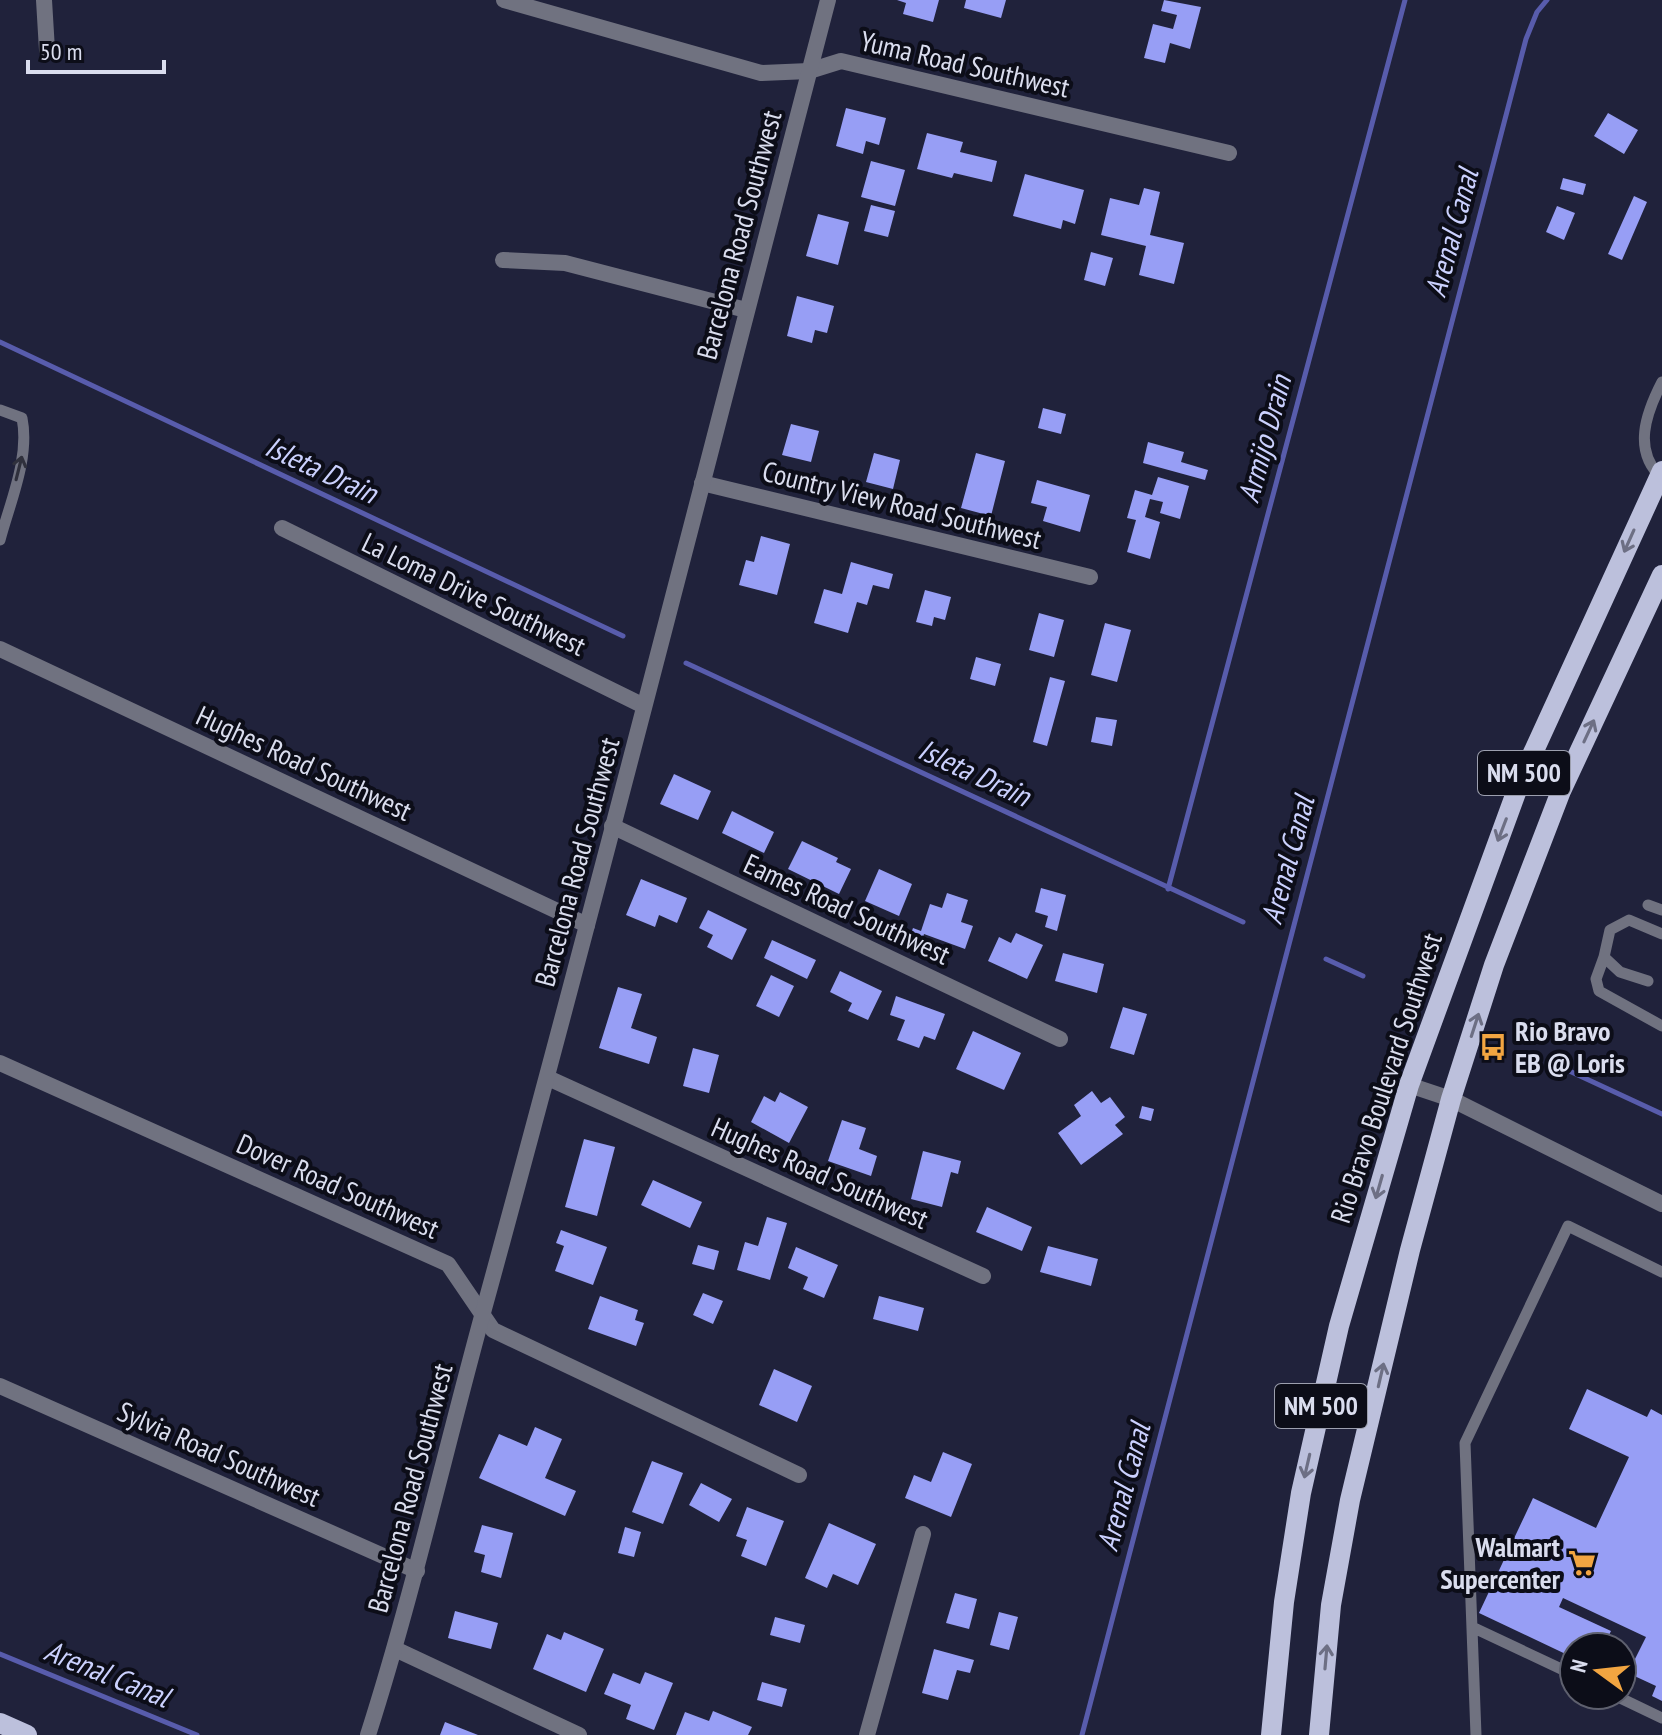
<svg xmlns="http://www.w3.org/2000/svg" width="1662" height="1735" viewBox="0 0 1662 1735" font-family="'PT Sans Narrow',sans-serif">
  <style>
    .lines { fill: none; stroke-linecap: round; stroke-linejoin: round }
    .stream { stroke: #585cac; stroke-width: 5 }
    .building { fill: #979ef5 }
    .service { stroke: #707280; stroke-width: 11 }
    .minor { stroke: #707280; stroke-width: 16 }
    .tertiary { stroke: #707280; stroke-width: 16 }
    .primary { stroke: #bcc0dc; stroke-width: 20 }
    .oneway { stroke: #2f303c }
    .oneway2 { stroke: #6d6f84 }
    .labels { text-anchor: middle; stroke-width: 8; stroke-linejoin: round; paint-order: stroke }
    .shield { fill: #0c0d18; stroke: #9c9fae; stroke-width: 2 }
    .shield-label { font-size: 26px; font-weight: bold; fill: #daddee }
    .street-label { font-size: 28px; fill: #daddee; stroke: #0c0d18 }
    .poi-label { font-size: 28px; font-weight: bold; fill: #daddee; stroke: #0c0d18; text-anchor: start }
    .water-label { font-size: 30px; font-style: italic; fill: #cbd1fe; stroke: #0c0d18 }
  </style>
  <rect width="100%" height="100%" fill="#20223b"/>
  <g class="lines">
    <path class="stream" d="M0 342 623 636
      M686 663 1243 922
      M1168 889 1405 0
      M1326 959 1363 976
      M1565 1069 1662 1114
      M0 1654 197 1735
      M1082 1735 1526 39 1537 12 1547 0"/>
  </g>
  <path class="building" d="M897 0H939L933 22 903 14 906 3Z
    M966 0H1006L1001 18 964 8Z
    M1164 0 1201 7 1190 49 1170 43 1165 63 1144 58 1153 24 1173 29 1177 15 1161 11Z
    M846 108 886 118 879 145 866 141 863 154 836 146Z
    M1608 113 1638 130 1624 154 1594 136Z
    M927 133 963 142 960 152 997 161 992 182 954 173 952 178 917 169Z
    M871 161 905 170 895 206 861 197Z
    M1025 174 1084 190 1075 224 1063 220 1061 229 1013 216Z
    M1563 178 1586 184 1583 195 1560 189Z
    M1144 188 1160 192 1150 235 1184 243 1174 284 1139 275 1146 246 1101 235 1110 198 1139 205Z
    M1634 196 1647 202 1622 260 1608 254Z
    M871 205 895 211 888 237 864 231Z
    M1557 206 1575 213 1564 240 1546 232Z
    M818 214 849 222 838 265 806 256Z
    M1091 252 1113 258 1105 286 1084 280Z
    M797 296 834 306 827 333 815 330 812 343 787 336Z
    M1043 408 1066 414 1061 434 1038 428Z
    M791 424 819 431 811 462 782 455Z
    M1148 442 1184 452 1181 462 1208 470 1205 480 1143 463Z
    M874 453 900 460 893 489 866 482Z
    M976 453 1005 461 991 516 961 508Z
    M1158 477 1189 486 1180 519 1160 513 1163 502 1150 499 1145 517 1160 522 1150 559 1127 552 1136 520 1127 518 1135 490 1152 495Z
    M1037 480 1090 495 1080 532 1043 521 1047 507 1031 503Z
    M761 536 790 544 777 595 739 585 746 560 754 562Z
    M851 562 893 574 889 589 873 585 867 605 857 602 848 633 814 623 824 589 842 594Z
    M925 590 951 597 945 620 934 617 932 626 916 622Z
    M1039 613 1064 620 1054 657 1029 650Z
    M1105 623 1131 630 1117 682 1091 675Z
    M976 657 1001 664 995 686 970 679Z
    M1050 677 1065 681 1047 746 1033 742Z
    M1096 717 1117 720 1112 746 1091 742Z
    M674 774 711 791 698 820 660 804Z
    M732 811 774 832 764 853 722 833Z
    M802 841 838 858 836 862 851 869 839 894 788 869Z
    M879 869 912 884 899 916 865 901Z
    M641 879 687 898 677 923 659 915 655 927 626 915Z
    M1041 888 1066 895 1057 931 1045 927 1048 916 1035 912Z
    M947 893 968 900 961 922 973 926 965 949 924 934 920 946 908 942 913 928 921 931 930 904 942 908Z
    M708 910 747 929 732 960 707 947 713 935 699 928Z
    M1016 933 1043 945 1027 979 988 961 999 937 1011 943Z
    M772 940 816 960 807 979 764 958Z
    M1063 953 1104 964 1097 993 1055 981Z
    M840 971 882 991 868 1020 848 1011 852 1003 830 992Z
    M771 975 794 986 779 1017 756 1006Z
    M618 987 642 994 631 1028 657 1037 649 1064 599 1048Z
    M896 996 945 1014 935 1040 924 1036 919 1048 897 1040 905 1020 890 1015Z
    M1123 1007 1147 1014 1134 1055 1110 1048Z
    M973 1031 1021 1053 1004 1090 956 1069Z
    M693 1048 719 1055 709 1093 683 1086Z
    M1092 1091 1101 1103 1110 1097 1125 1117 1115 1125 1123 1134 1081 1165 1058 1133 1081 1116 1074 1105Z
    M780 1092 808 1107 789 1143 751 1122 764 1096 775 1102Z
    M1142 1106 1154 1109 1151 1121 1139 1118Z
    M842 1120 866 1128 859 1149 877 1156 871 1176 828 1161Z
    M584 1139 615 1147 597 1216 565 1207Z
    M923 1151 961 1161 958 1174 951 1172 942 1207 911 1199Z
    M653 1180 702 1202 690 1228 641 1205Z
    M987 1207 1032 1227 1022 1251 976 1232Z
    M767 1217 787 1223 770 1280 737 1270 745 1242 758 1246Z
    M561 1230 607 1247 593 1285 555 1271 564 1246 556 1243Z
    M698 1245 719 1251 714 1270 692 1264Z
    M1048 1246 1098 1259 1091 1286 1040 1272Z
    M796 1247 838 1265 824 1298 803 1289 808 1277 788 1268Z
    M703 1293 723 1301 713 1324 693 1315Z
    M600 1296 638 1310 635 1320 644 1323 636 1346 588 1329Z
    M879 1296 924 1308 918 1331 873 1319Z
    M774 1369 812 1386 797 1422 759 1405Z
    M1587 1389 1647 1417 1651 1409 1662 1415V1701L1652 1696 1656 1686 1628 1673 1646 1637 1563 1598 1559 1607 1611 1631 1603 1647H1574V1658L1479 1613 1533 1498 1596 1528 1629 1457 1569 1429Z
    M535 1427 562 1439 545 1478 576 1491 565 1516 479 1478 499 1434 527 1446Z
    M943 1452 972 1464 951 1517 905 1498 914 1475 931 1482Z
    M652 1461 683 1473 663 1524 632 1512Z
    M701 1483 732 1499 719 1522 689 1505Z
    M747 1507 784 1521 766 1566 741 1556 747 1540 736 1536Z
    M829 1523 876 1544 858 1585 833 1574 827 1588 805 1578Z
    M482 1525 513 1533 501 1578 481 1572 485 1555 474 1552Z
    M625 1527 641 1532 634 1557 618 1553Z
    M955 1593 977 1599 969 1629 946 1623Z
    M455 1611 498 1623 491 1649 448 1638Z
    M999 1612 1018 1617 1009 1650 990 1645Z
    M775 1617 805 1625 800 1643 770 1635Z
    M564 1632 604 1649 586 1692 533 1669 547 1634 561 1640Z
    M934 1649 974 1660 970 1673 957 1670 948 1700 922 1693Z
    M645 1672 673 1683 654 1730 626 1719 631 1705 604 1694 613 1673 640 1684Z
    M762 1682 787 1689 782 1707 757 1700Z
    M713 1711 752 1727 748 1735H676L685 1712 709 1721Z
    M445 1722 478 1735H440Z"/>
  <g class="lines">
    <path class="service" d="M0 410 22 418C30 458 10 502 0 540
      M1662 478C1632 451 1646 413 1662 382
      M1648 905 1662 910
      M1604 957 1596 979 1599 991 1662 1026
      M1648 981 1620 972 1604 957 1610 930 1629 920 1662 934
      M1472 1627 1574 1675
      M1614 1695 1662 1718
      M1476 1735 1465 1443 1568 1226 1662 1272"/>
    <path class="minor" d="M44 0 47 50
      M504 0 761 73 809 71 841 61 1229 153
      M503 260 565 263 746 310
      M702 483 1090 577
      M282 528 644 706
      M0 649 587 925
      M612 826 1060 1039
      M0 1063 448 1264 493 1330 799 1475
      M548 1078 983 1276
      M1409 1085 1451 1099 1662 1204
      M0 1386 417 1571
      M395 1649 579 1735
      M867 1735 923 1534"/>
    <path class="tertiary" d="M368 1735C413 1594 445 1451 484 1309 603 874 714 436 828 0"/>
    <path class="primary" d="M0 1723 27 1735
      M1271 1735 1284 1602 1301 1493 1339 1326 1409 1085 1521 779 1662 471
      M1319 1735 1331 1605 1350 1500 1410 1250 1451 1099 1494 965 1561 791 1662 575"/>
  </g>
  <defs><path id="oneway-shaft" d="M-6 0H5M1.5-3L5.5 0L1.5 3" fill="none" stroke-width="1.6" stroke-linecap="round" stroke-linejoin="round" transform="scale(2)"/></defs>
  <use class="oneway" href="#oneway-shaft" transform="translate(19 468) rotate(-76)"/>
  <g class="oneway2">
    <use href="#oneway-shaft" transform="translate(1629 541) rotate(114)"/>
    <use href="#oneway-shaft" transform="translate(1589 731) rotate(-65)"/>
    <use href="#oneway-shaft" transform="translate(1502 830) rotate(111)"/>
    <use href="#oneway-shaft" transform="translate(1475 1025) rotate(-72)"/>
    <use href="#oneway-shaft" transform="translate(1379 1187) rotate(106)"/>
    <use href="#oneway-shaft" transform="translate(1381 1375) rotate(-77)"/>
    <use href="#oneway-shaft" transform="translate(1307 1466) rotate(103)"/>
    <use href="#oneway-shaft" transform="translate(1326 1657) rotate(-85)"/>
  </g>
  <defs>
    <g id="bus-bare" transform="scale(2.16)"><path d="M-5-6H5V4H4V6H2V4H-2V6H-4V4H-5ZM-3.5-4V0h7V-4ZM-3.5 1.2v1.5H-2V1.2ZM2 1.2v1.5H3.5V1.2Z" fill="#f2a541" stroke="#0c0d18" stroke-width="2.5" paint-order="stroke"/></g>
    <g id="supermarket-bare" transform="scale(2.16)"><path d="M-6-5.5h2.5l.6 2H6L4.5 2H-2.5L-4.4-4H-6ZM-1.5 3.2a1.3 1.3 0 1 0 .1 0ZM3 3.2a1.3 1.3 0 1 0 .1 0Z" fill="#f2a541" stroke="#0c0d18" stroke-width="2.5" paint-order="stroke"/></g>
  </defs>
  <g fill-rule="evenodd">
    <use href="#bus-bare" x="1493" y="1047"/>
    <use href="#supermarket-bare" x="1582" y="1563"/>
  </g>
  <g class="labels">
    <g class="shield">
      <rect x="1478" y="751" width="92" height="44" rx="6"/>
      <rect x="1275" y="1384" width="92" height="44" rx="6"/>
    </g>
    <g class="shield-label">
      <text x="1524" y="782">NM 500</text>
      <text x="1321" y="1415">NM 500</text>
    </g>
    <g class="street-label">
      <text transform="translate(965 64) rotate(13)" y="10">Yuma Road Southwest</text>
      <text transform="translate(739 235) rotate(-75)" y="10">Barcelona Road Southwest</text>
      <text transform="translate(902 505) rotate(14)" y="10">Country View Road Southwest</text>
      <text transform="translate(474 594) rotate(26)" y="10">La Loma Drive Southwest</text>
      <text transform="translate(304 763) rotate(25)" y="10">Hughes Road Southwest</text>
      <text transform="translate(577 862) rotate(-75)" y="10">Barcelona Road Southwest</text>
      <text transform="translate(847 909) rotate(25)" y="10">Eames Road Southwest</text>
      <text transform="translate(1386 1078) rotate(-72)" y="10">Rio Bravo Boulevard Southwest</text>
      <text transform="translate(820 1173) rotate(24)" y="10">Hughes Road Southwest</text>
      <text transform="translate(338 1186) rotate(24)" y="10">Dover Road Southwest</text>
      <text transform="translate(219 1454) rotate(24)" y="10">Sylvia Road Southwest</text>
      <text transform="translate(410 1488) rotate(-75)" y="10">Barcelona Road Southwest</text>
    </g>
    <g class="poi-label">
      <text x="1515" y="1041">Rio Bravo<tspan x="1515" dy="32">EB @ Loris</tspan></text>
      <text x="1560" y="1557" text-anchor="end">Walmart<tspan x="1560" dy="32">Supercenter</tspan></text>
    </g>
    <g class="water-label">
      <text transform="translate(1452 233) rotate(-75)" y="10">Arenal Canal</text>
      <text transform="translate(1265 439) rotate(-75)" y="10">Armijo Drain</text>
      <text transform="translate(321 470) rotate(25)" y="10">Isleta Drain</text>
      <text transform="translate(974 773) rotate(25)" y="10">Isleta Drain</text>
      <text transform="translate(1288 860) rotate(-75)" y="10">Arenal Canal</text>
      <text transform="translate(1124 1487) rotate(-75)" y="10">Arenal Canal</text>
      <text transform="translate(107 1674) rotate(22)" y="10">Arenal Canal</text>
    </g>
  </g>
  <g transform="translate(1598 1671) rotate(285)"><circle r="38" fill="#0c0d18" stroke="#5e606e" stroke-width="2"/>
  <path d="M0-6L14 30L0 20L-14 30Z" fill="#f2a541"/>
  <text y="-12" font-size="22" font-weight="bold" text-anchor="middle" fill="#daddee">N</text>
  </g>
  <path d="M28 60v12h136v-12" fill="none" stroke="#daddee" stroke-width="4"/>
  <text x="40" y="60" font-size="24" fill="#daddee" stroke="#0c0d18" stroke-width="6" paint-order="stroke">50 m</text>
</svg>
